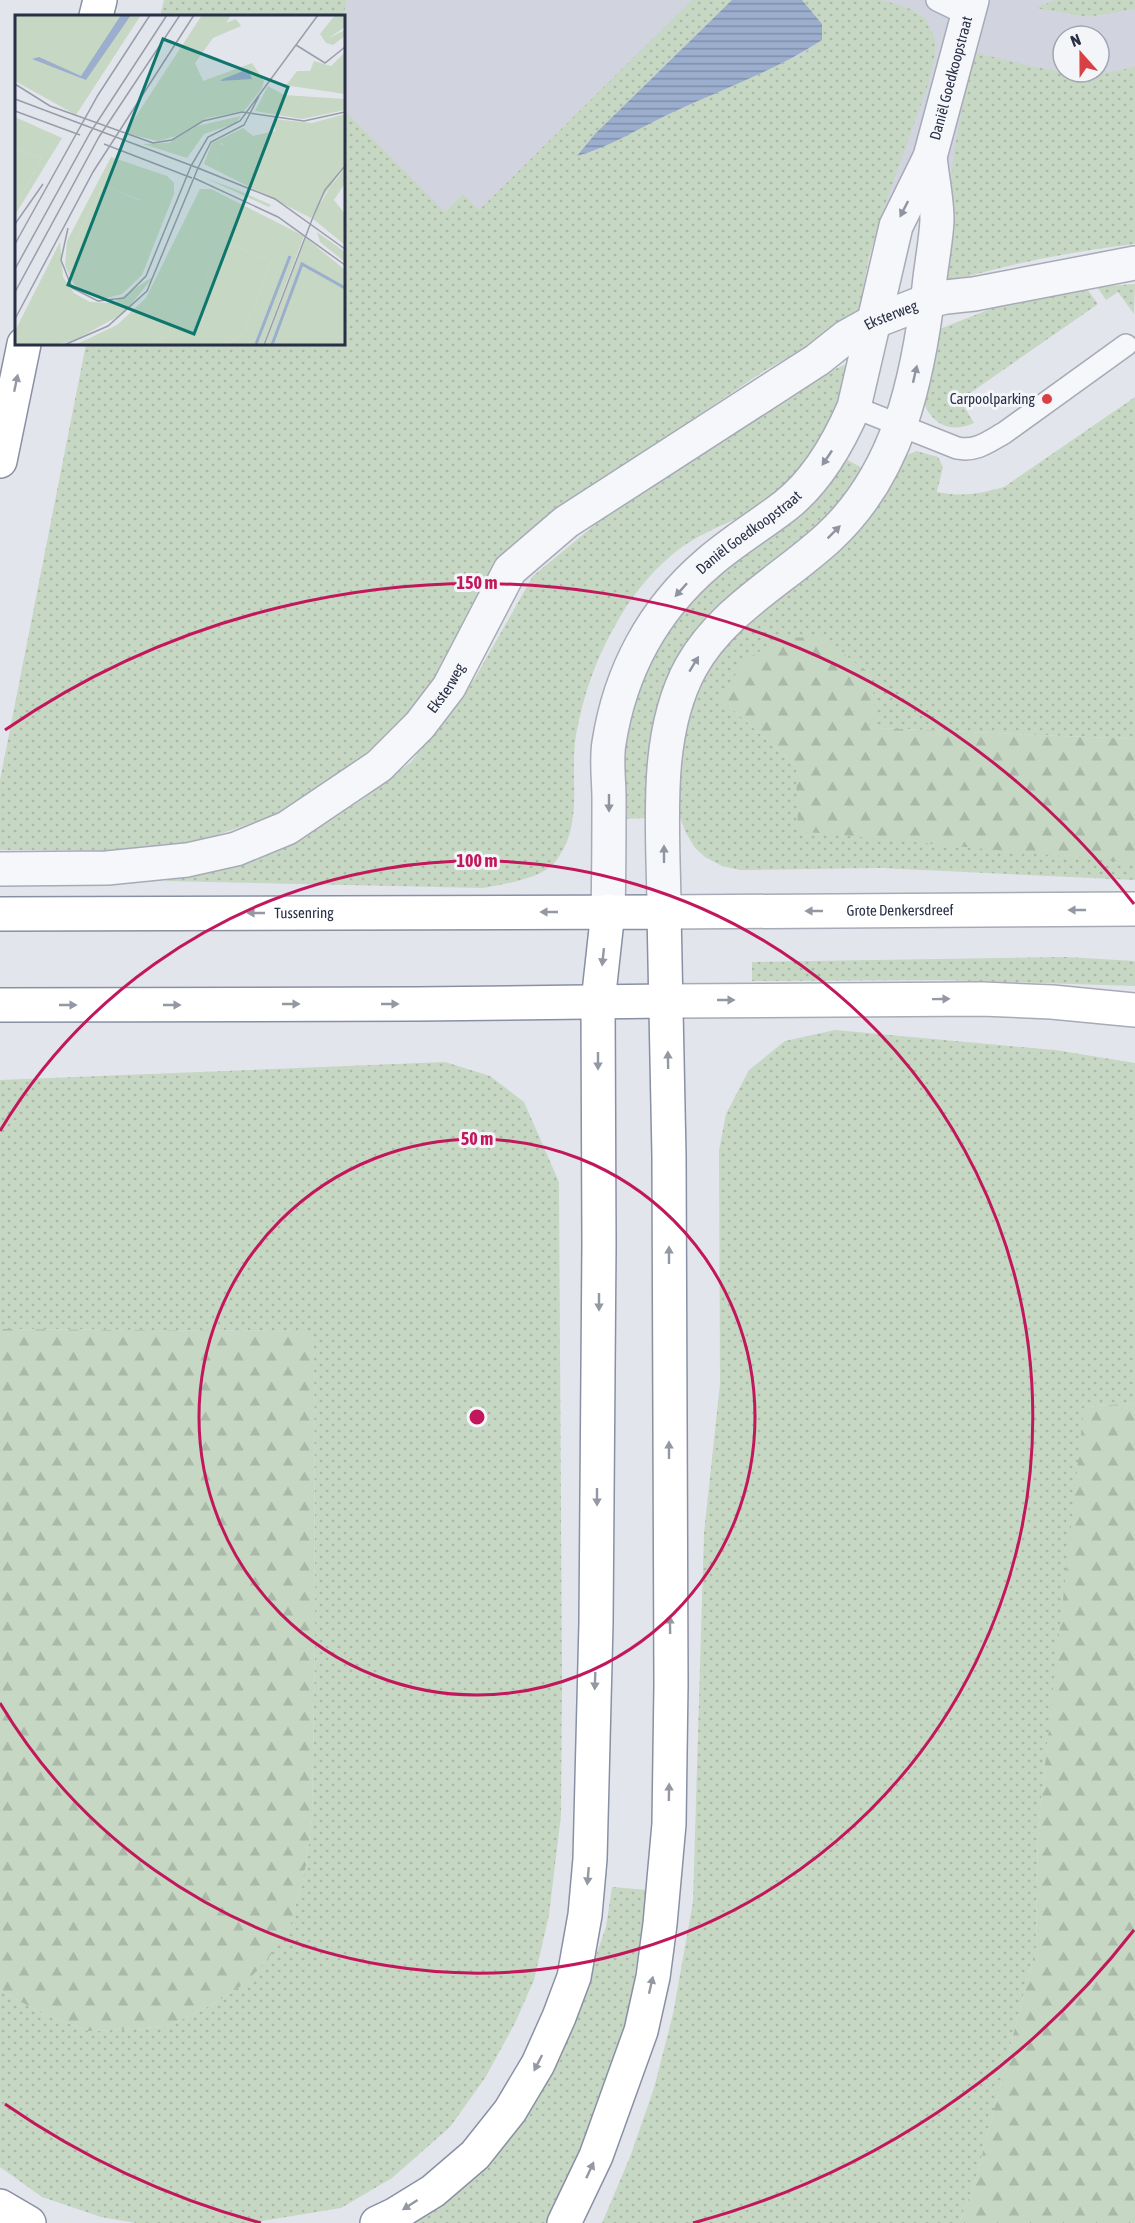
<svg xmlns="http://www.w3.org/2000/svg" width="1135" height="2223" viewBox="0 0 1135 2223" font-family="'Asap Condensed',sans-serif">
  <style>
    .built { fill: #d1d4de; fill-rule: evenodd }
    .grass { fill: url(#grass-dots) }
    .forest { fill: url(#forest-firs) }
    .water { fill: url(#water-rules) }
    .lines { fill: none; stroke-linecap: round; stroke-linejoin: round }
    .lane-casing { stroke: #a7abb7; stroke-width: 24 }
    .street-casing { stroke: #a7abb7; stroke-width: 36 }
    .secondary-casing { stroke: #a7abb7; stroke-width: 36 }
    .highway-casing { stroke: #8990a4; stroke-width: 36 }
    .lane { stroke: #f6f7fa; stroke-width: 21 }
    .street { stroke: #f6f7fa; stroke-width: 33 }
    .secondary { stroke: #fff; stroke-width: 33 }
    .highway { stroke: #fff; stroke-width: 33 }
    .oneway { fill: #9094a0 }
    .oneway2 { fill: #9498a2 }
    .ring { fill: none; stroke: #c2185b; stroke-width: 3 }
    .poi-dot { fill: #d94043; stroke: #f3f5f9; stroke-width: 2 }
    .labels { text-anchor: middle; stroke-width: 6; stroke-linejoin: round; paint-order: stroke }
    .street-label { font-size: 15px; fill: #293046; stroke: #f3f5f9 }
    .poi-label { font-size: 15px; fill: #293046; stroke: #f3f5f9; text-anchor: end }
    .inset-river { fill: none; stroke: #9caece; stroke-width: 3 }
    .inset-road { fill: none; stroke: #999daa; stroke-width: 1.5 }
    .view { fill: #0f766e; fill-opacity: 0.15; stroke: #0f766e; stroke-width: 3 }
    .inset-edge { fill: none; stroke: #293046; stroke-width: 3 }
    .centre { fill: #c2185b; stroke: #f3f5f9; stroke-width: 3 }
    .ring-label { font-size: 18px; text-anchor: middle; font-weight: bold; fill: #c2185b; stroke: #f3f5f9; stroke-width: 6; stroke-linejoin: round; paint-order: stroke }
  </style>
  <defs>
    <pattern id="grass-dots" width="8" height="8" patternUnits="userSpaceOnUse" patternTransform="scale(1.5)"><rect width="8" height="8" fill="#c6d7c3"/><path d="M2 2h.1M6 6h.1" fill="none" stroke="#aab9a9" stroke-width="1.8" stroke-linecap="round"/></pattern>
    <pattern id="forest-firs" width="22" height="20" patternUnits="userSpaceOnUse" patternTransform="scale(1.5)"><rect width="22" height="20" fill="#c6d7c3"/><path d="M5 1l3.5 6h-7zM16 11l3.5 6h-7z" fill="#aab9a9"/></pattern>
    <pattern id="water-rules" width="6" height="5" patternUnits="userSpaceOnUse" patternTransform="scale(1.5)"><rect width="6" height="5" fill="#9caece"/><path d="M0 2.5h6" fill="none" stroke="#7f8ea9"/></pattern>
  </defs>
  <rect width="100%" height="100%" fill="#e3e5ec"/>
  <path class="built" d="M294 0H1135V127L784 252 154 642 344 344V16H291ZM1063 36H1099V72H1063Z"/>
  <path class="grass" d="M164 0H347L343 16H160Z
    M692 0H732L595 134 578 155 592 152 667 115 802 54 822 40V24L802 0H882L908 8 925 18 935 39V54L929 82 884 208 869 258 858 318 764 371 586 491 443 664 422 696 396 726 336 780 272 816 194 843 131 853 93 850H0V780L86 344H344V110L445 212 463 194 479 210Z
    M1056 0H1135V9L1088 17 1035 8Z
    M973 52C1026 64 1082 85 1135 66V244C1068 252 1003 265 939 285L954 152Z
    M1135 284 1134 314 1118 292 1106 300 1097 287Z
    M1087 289 1098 304 960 400 974 423C952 433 933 426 924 403L937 330 998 306Z
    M847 364C844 380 837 423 830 435 821 450 779 495 765 504 735 522 700 531 673 554 650 573 630 598 616 624 596 658 583 696 576 735 569 777 585 825 555 862 541 879 504 884 483 888L164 881 228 868 300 839 360 801 411 762 475 678 533 576 603 518 823 374Z
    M1135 397V739L876 728 871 674 720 698 796 766 1135 863V880L881 868 740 870 722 866 705 857 695 848 686 833 679 815 680 743 703 671 732 632 899 459 916 451 938 457 943 467 937 492C962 497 979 494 1004 487Z
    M842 457 866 470 859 483 800 545 757 573 725 599 697 632 651 818 619 819 620 756 635 684 674 611Z
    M1066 957 1135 961V986L941 980 752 981V962Z
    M835 1030 1055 1050 1135 1063V1403L1085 1407 1038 1829 1036 1947 975 2182 959 2223H602L630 2157 654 2088 673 2014 693 1902 704 1533 720 1384 719 1150 726 1114 749 1070 785 1041Z
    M445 1062 490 1076 524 1102 559 1182 562 1681 561 1815 549 1915 534 1980 515 2023 485 2078 450 2127 392 2178 341 2208 250 2223H136L101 2217 42 2197 0 2167V1990L41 2013 89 2031 136 2029 170 2025 215 2003 244 1984 291 1923 306 1865 312 1819 315 1641 314 1339 309 1331 0 1329V1080Z
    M612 1887 648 1890 629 2012 600 2112 550 2223H407L495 2156 537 2100 577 2010 606 1927Z"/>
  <path class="forest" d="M820 637 871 674 877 728 1135 739V863L798 831 796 766 720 698 745 660 783 638Z
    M0 1329 310 1331 314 1339 315 1641 312 1819 306 1865 291 1923 268 1959 244 1984 215 2003 170 2025 136 2029 89 2031 41 2013 0 1990Z
    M1135 1403V2223H959L975 2182 1036 1947 1038 1829 1084 1407Z"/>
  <path class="water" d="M732 0H802L822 24V40C775 71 720 90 669 114 639 128 610 147 577 156L595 134Z"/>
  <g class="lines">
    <g class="lane-casing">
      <path id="lane" d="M937 0 968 15
        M854 407 957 448C976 452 988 442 1004 433L1126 345"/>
    </g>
    <g class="street-casing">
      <g id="street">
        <path id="s1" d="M0 869 107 868 187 860 236 849 287 828 379 766 420 725 449 687 510 570 566 522 817 360 846 337 873 322 927 301 946 297 974 294 1135 263"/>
        <path id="s2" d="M608 911C609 874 609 836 609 798 609 780 606 760 609 743 620 672 653 610 708 563 732 542 759 526 785 506 817 481 838 444 854 407L896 226 930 157 972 0"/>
        <path d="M664 912C664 834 652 738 691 667 723 610 781 581 828 538 899 473 918 378 929 287 931 265 936 242 937 220 937 199 932 177 930 157"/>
      </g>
    </g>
    <g class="secondary-casing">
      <g id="secondary">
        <path id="s3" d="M664 912 1135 909"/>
        <path d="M667 1001 982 999 1052 1002 1135 1010"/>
      </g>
    </g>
    <g class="highway-casing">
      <g id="highway">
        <path d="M96 16 100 0"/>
        <path d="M0 461 24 344"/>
        <path id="s4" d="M0 914 664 912 669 1156 671 1684 669 1824 660 1924 653 1977 641 2031 596 2156 564 2223"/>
        <path d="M0 1005 417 1004 667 1001"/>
        <path d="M0 2206 29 2223"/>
        <path d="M377 2223 394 2215 433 2191 475 2155 510 2111 538 2064 559 2017 574 1977 585 1915 590 1859 596 1623 599 1244 598 1002 608 911"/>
      </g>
    </g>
    <use href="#lane" class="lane"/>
    <use href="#street" class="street"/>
    <use href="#secondary" class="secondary"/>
    <use href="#highway" class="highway"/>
  </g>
  <defs><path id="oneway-solid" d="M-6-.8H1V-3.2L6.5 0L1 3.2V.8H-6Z" transform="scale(1.5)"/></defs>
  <g class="oneway">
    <use href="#oneway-solid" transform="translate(904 209) rotate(117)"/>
    <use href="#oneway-solid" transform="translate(915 374) rotate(-77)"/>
    <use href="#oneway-solid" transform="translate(827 458) rotate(124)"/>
    <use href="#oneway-solid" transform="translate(834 532) rotate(-45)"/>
    <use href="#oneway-solid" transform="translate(681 590) rotate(132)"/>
    <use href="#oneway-solid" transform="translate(694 664) rotate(-59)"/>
    <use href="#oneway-solid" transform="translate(609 803) rotate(90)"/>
    <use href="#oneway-solid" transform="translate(664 854) rotate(-90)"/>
  </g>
  <g class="oneway2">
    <use href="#oneway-solid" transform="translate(16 383) rotate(-78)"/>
    <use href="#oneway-solid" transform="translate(1077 910) rotate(180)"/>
    <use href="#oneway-solid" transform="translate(814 911) rotate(180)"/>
    <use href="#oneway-solid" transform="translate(549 912) rotate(180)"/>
    <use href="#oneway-solid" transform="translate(256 913) rotate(180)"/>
    <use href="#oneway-solid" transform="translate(603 957) rotate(96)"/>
    <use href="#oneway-solid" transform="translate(941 999) rotate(-1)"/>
    <use href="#oneway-solid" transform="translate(726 1000)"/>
    <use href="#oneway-solid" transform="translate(291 1004)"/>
    <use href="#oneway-solid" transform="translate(390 1004)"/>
    <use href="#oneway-solid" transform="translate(68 1005)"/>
    <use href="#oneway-solid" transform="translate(172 1005)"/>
    <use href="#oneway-solid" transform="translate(668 1060) rotate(-91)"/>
    <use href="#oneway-solid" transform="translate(598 1061) rotate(90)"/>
    <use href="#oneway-solid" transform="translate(669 1255) rotate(-90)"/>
    <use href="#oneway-solid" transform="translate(599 1302) rotate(90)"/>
    <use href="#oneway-solid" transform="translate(669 1450) rotate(-90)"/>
    <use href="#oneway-solid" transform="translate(597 1497) rotate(90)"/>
    <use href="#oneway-solid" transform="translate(670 1625) rotate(-91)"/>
    <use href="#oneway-solid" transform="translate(595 1681) rotate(92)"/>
    <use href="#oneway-solid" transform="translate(669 1792) rotate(-89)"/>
    <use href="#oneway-solid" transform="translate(588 1876) rotate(95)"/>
    <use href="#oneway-solid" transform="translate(651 1985) rotate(-77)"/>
    <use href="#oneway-solid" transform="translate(538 2063) rotate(117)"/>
    <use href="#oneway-solid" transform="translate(590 2170) rotate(-65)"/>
    <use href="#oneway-solid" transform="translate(410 2205) rotate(147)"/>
  </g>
  <g class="ring">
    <circle cx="477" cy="1417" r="278"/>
    <path d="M0 1131A556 556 0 1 1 0 1703"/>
    <path d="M1134 1930A834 834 0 0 1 693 2223M261 2223A834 834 0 0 1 5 2104M5 730A834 834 0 0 1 1134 904"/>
  </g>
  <circle class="poi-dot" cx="1047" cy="399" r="6"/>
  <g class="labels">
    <g class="street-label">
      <text dy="5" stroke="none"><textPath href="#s2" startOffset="940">Daniël Goedkoopstraat</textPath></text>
      <text dy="5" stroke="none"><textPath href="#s1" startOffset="1101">Eksterweg</textPath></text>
      <text dy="5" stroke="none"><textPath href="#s2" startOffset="429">Daniël Goedkoopstraat</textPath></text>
      <text dy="5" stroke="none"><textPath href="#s1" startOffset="507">Eksterweg</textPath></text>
      <text dy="5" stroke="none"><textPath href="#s3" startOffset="236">Grote Denkersdreef</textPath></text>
      <text dy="5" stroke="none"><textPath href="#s4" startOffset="304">Tussenring</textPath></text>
    </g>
    <g class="poi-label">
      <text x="1035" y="404">Carpoolparking</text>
    </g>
  </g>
  <g transform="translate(15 15)">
    <rect width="330" height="330" fill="#e3e5ec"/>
    <path d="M116 0H126L61 100 0 66V34ZM187 0H216L211 8 221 4 226 11 198 23 180 48 188 66 237 48 249 66 247 73 229 96 192 103 161 121 143 126 110 118ZM320 0H330V12L314 23 330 15V21L318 30 311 28 305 19ZM330 37V79L262 69H272L282 56H295L299 46 316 51ZM253 71 269 80 330 84V95L287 104 240 96ZM330 99V149L296 203 189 149 197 128 228 113 238 121 260 116 259 104 297 108ZM207 128 214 142 296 181 201 150 203 143 198 132ZM226 101 221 108 189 119 172 143 128 129 154 128 182 111ZM0 102 47 123 0 200V192L27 142 0 134ZM96 142 152 161 159 168V179L127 260 107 279 92 283 74 279 59 269 50 251 52 226ZM88 170 125 185 102 244 86 255 59 228ZM330 153V168L319 185 330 199V230L298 204 306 184ZM190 163 225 176 256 190 254 192ZM185 174H196L289 221 248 330H212L229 318 256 246 208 226 180 284 140 330H60L102 310 131 283ZM302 217 330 237V247L305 227ZM291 223 330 255V274L292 253 286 254 259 330H250ZM45 227 48 262 59 278 75 287 98 288 139 261 109 298 62 324 43 330H0V316Z" fill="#c6d7c3" fill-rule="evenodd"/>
    <path d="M202 129 211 130 214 142 296 181 281 190 201 150 203 143 198 132ZM0 134 27 142 0 192ZM88 170 126 186 102 244 94 253 80 256 64 246 59 228ZM208 226 256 246 229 318 212 330H140L180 284ZM292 253 330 274V330H259L286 254Z" fill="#c6d7c3"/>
    <path d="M0 0H124L51 89 0 65Z" fill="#c6d7c3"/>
    <path d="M106 0H116L71 65 17 44 24 42 66 61ZM233 54 237 64 205 66 208 64Z" fill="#9caece"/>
    <path class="inset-river" d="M241 329 275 241M257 330 287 249 330 273"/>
    <path class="inset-road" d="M281 30 310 48 330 32M0 69 35 91 138 128 157 125 188 106 227 97 289 106 330 97M244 81 229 110 196 127 183 153 260 184 330 234M0 84 183 153 132 276 93 311 49 330M0 96 65 120M89 129 177 163M176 151 193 122 225 106 303 0M179 163 263 202 330 250M0 209 28 169M53 213 46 245 57 273 83 286 109 283 131 261 176 151M0 229 83 80 135 0M0 254 75 118 152 0M0 277 84 122 165 0M0 304 78 157 179 0M249 330 298 202 310 175 330 151"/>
    <path class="view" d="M148 24 273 72 179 319 53 270Z"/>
    <rect width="330" height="330" class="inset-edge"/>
  </g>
  <circle cx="477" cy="1417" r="9" class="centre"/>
  <g class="ring-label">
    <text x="477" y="589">150 m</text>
    <text x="477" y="867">100 m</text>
    <text x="477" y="1145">50 m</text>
  </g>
  <g transform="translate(1081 54) rotate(339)"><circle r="28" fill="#f3f5f9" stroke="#a2a6b1" stroke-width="1.5"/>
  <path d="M0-4.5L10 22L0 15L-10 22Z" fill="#d94043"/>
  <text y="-9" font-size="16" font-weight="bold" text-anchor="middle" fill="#293046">N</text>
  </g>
</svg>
